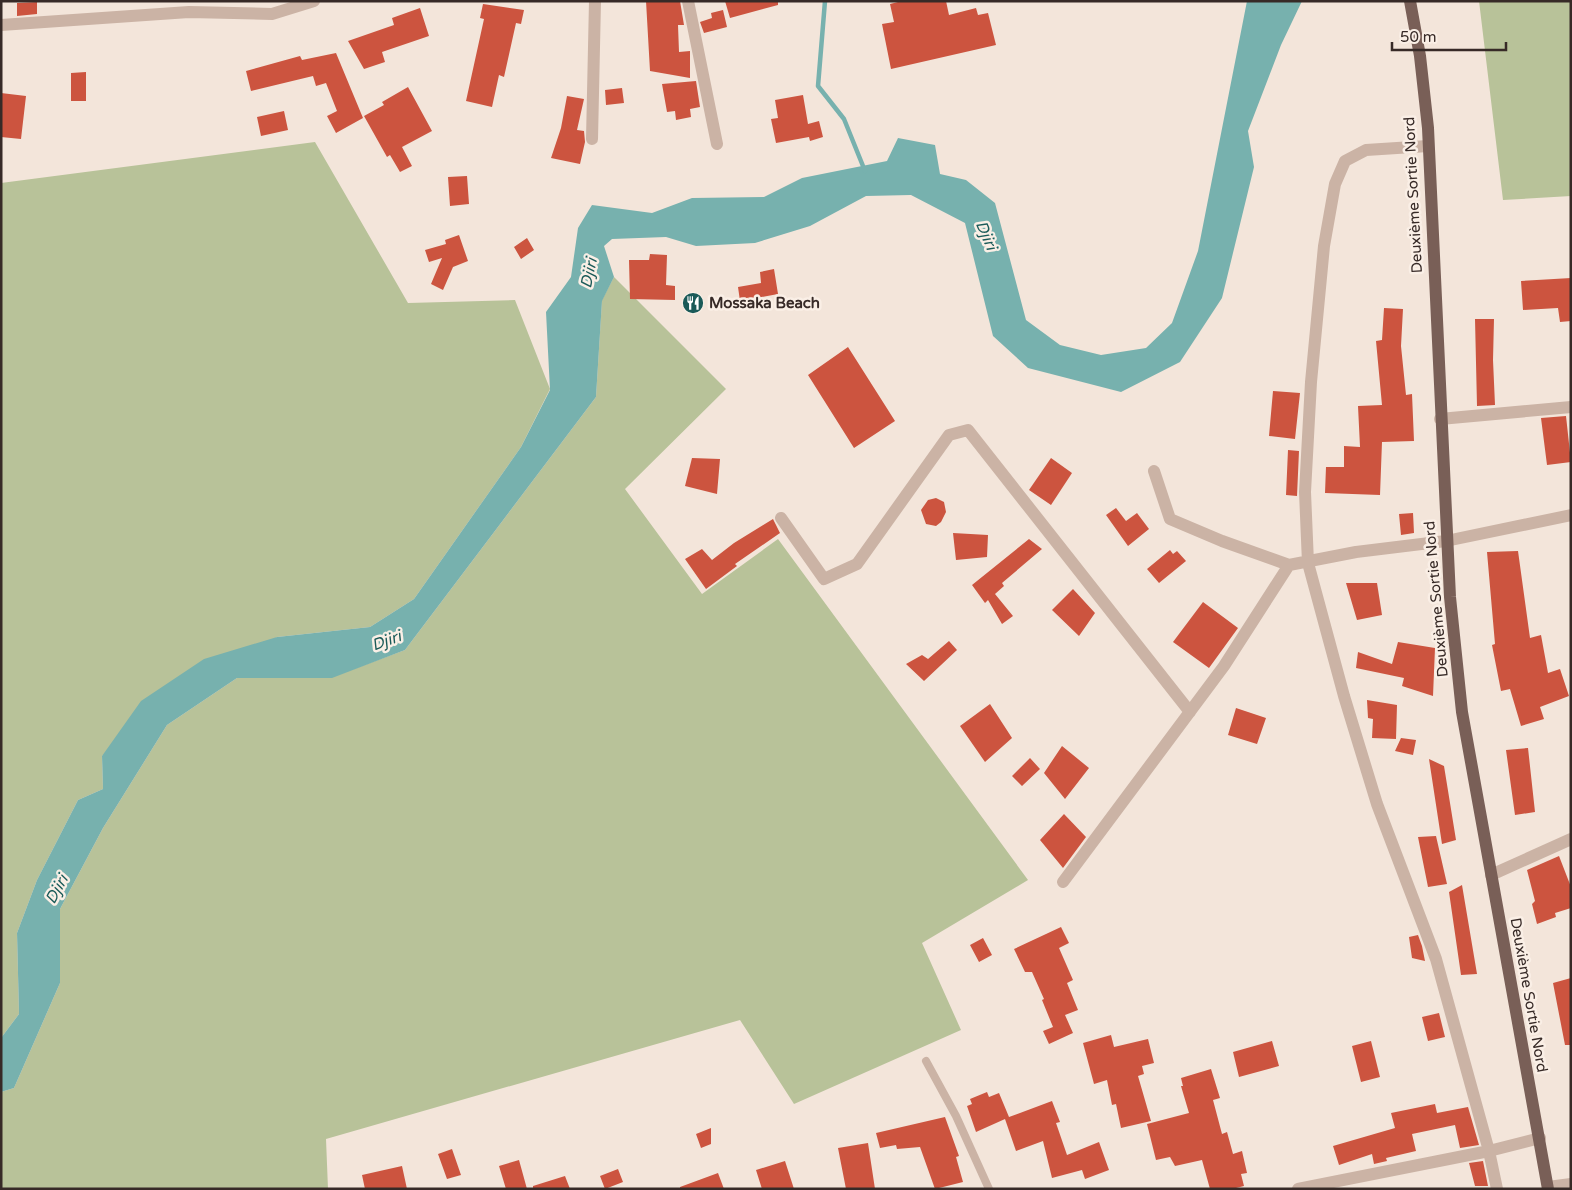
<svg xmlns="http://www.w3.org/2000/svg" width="1572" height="1190" viewBox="0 0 1572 1190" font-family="'Varela Round',sans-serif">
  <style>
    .green { fill: #b8c299 }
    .water { fill: #77b1ae }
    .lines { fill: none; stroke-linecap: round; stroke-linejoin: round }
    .stream { stroke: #77b1ae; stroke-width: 4.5 }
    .building { fill: #cc543f }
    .service { stroke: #cbb3a5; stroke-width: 8 }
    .minor { stroke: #cbb3a5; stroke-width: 12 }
    .primary { stroke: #795f57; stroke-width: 12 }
    .labels { text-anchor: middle; stroke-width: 5; stroke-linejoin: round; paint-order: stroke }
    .street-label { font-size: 15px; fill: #372a27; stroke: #faefe6 }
    .poi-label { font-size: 15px; font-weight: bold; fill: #372a27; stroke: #faefe6; text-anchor: start }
    .water-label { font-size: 16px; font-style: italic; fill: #1a5a58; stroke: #faefe6 }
  </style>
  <rect width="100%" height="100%" fill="#f3e5da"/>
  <path class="green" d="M1479 1H1571V196L1503 200Z
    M315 142 408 303 515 300 550 389 521 447 414 599 370 627 277 637 102 756 103 789 78 800 37 880 17 933 19 1014 1 1038V183Z
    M614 277 726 389 625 489 702 594 778 539 1028 880 922 943 961 1030 794 1104 740 1020 326 1139 328 1189H1V1092L14 1088 60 983V909L103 828 167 725 237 678 332 677 405 650 596 397 602 300Z"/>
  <path class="water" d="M1247 1H1302L1281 45 1248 131 1254 167 1222 298 1180 362 1121 392 1028 368 993 336 965 223 911 195 866 196 810 226 755 243 696 246 666 237 612 239 604 246 614 277 602 301 596 397 405 650 332 678H237L167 725 103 828 60 909V983L14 1088 1 1092V1038L19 1014 17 933 37 880 78 800 103 789 102 756 141 701 204 659 277 637 370 627 414 599 521 447 550 390 546 312 571 277 578 228 592 205 652 213 692 198 764 197 802 178 887 161 898 138 935 145 940 174 966 180 995 203 1026 320 1060 345 1101 355 1146 348 1172 323 1198 251Z"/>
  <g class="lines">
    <path class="stream" d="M825 1 818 86 844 119 865 171"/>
  </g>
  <path class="building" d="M646 1H680L684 25H678L679 52 690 51V78L650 71Z
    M725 1H778V5L730 18Z
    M902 1H946L949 15 976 8 978 15 988 13 996 45 891 69 882 24 894 22 890 4Z
    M37 2V14L17 16V3Z
    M483 4 524 10 521 24 516 23 504 77 499 75 492 107 466 101 484 19 480 18Z
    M420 8 429 36 382 52 385 62 364 69 348 41 394 25 392 18Z
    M723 10 727 27 704 33 700 22 712 18 711 13Z
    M336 53 363 118 336 133 327 116 337 111 326 83 316 86 313 76 251 91 246 71 300 56 302 60Z
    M86 72V101H71V73Z
    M696 81 700 107 690 109 691 117 676 120 675 111 667 112 662 84Z
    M408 87 432 131 402 147 412 166 400 172 390 155 387 157 364 116 384 105 382 102Z
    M622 88 624 103 606 105 605 90Z
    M1 93 26 96 21 139 1 137Z
    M803 95 808 124 819 121 823 137 810 141 809 137 776 143 771 119 778 118 775 100Z
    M567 96 584 99 577 130 584 131 585 142 580 164 551 158 561 128Z
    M284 111 288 130 261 136 257 117Z
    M467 176 469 204 450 206 448 177Z
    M459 235 468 261 453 267 443 290 431 284 442 258 429 262 425 250 446 244 445 240Z
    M527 238 534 250 521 259 514 247Z
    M650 254 667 255 666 285 675 286V300L630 299 629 260H649Z
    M774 269 778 294 740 301 738 287 761 283 760 272Z
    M1571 278V321L1560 322 1558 308 1523 310 1521 281Z
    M1384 308 1403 309 1401 346 1406 395 1412 394 1414 441 1382 442 1380 495 1325 493 1326 467H1344V446L1360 447 1358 406 1382 405 1376 341 1382 340Z
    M1475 319H1494L1493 360 1495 405 1477 406Z
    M848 347 895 421 854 448 808 375Z
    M1273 391 1300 393 1295 439 1269 436Z
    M1566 416 1571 462 1547 465 1541 418Z
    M1288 450 1299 451 1297 496 1286 495Z
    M692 458 720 459 717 494 685 486Z
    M1051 458 1072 473 1051 505 1029 490Z
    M936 498 944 502 946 512 941 522 936 526 926 524 921 510 928 500Z
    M1116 508 1126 521 1137 513 1149 529 1128 546 1106 515Z
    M1413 513 1414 533 1401 535 1399 514Z
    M773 519 780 533 735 564 737 566 706 589 685 559 702 549 712 560 734 543Z
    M953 533 988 535 987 557 956 560Z
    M1029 539 1042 549 1002 583 1004 586 995 594 1013 616 1002 624 988 600 985 603 972 585Z
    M1170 550 1173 554 1177 551 1186 561 1159 583 1147 569Z
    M1518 551 1530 638 1541 635 1548 673 1560 669 1569 696 1540 707 1544 719 1521 726 1510 689 1501 691 1492 645 1495 644 1487 552Z
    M1346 583H1377L1382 615 1357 620Z
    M1073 589 1095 613 1079 636 1052 610Z
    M1203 602 1238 628 1209 668 1173 642Z
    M949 641 957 650 924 681 906 664 922 655 928 659Z
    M1398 642 1435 648 1433 696 1402 686 1404 678 1356 668 1358 652 1392 664Z
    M1367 700 1397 705 1396 739 1372 738 1373 719 1368 718Z
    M990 704 1012 738 985 762 960 726Z
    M1236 708 1266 718 1257 744 1228 735Z
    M1401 738 1416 740 1413 755 1395 751Z
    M1062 746 1089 768 1065 799 1044 773Z
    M1528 748 1535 812 1515 815 1506 750Z
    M1030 758 1040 769 1022 786 1012 776Z
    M1429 759 1444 766 1456 840 1442 844Z
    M1064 814 1086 837 1063 868 1040 840Z
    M1436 836 1447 884 1428 887 1418 837Z
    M1559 856 1571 887V908L1555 913 1556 917 1537 924 1532 904 1535 901 1527 870Z
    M1462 885 1477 974 1461 975 1449 892Z
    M1061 927 1069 943 1059 948 1073 980 1067 983 1078 1010 1065 1015 1073 1033 1049 1044 1043 1031 1053 1027 1042 1000 1044 999 1032 972H1025L1014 949Z
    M1418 935 1422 946 1425 961 1412 958 1409 937Z
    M983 938 992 955 979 962 970 945Z
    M1571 978V1045H1565L1553 983Z
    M1439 1013 1445 1037 1428 1041 1422 1017Z
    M1111 1035 1114 1047 1148 1039 1154 1063 1142 1066 1144 1074 1138 1076 1151 1121 1121 1128 1116 1104 1112 1105 1107 1080 1094 1084 1083 1043Z
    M1272 1041 1279 1066 1239 1077 1233 1052Z
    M1371 1041 1380 1077 1361 1082 1352 1046Z
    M1211 1069 1220 1098 1213 1100 1222 1134 1227 1132 1233 1154 1242 1151 1247 1173 1241 1174 1244 1186 1232 1189H1210L1202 1160 1175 1166 1170 1157 1156 1160 1147 1124 1189 1113 1181 1086H1183L1181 1078Z
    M987 1092 989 1097 999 1093 1009 1117 1052 1101 1060 1122 1056 1123 1067 1155 1099 1142 1109 1170 1085 1179 1082 1170 1052 1178 1043 1141 1016 1151 1005 1119 976 1132 967 1106 972 1104 970 1099Z
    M1435 1104 1437 1113 1468 1107 1479 1145 1460 1148 1455 1125 1412 1134 1416 1151 1386 1158 1387 1161 1374 1164 1372 1154 1339 1165 1333 1146 1395 1128 1391 1113Z
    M945 1117 959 1156 956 1157 963 1182 935 1189 920 1147 897 1149 896 1145 880 1148 876 1133Z
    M711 1128V1144L701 1148 696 1134Z
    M868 1143 875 1189H846L838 1148Z
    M452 1149 461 1175 447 1179 438 1154Z
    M519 1160 527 1189H506L499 1166Z
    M785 1161 794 1189H762L756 1170Z
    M1483 1161 1488 1186H1475L1469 1163Z
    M402 1166 407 1189H365L362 1175Z
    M618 1169 623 1182 605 1189 600 1176Z
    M718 1173 724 1189H680V1187Z
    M565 1176 570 1189H533V1186Z"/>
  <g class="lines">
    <path class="service" d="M926 1061 956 1116 989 1189"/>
    <path class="minor" d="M688 1 717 144
      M1 25 189 12 272 14 314 1
      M592 139 595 1
      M1428 146 1366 150 1345 161 1335 184 1324 246 1311 382 1305 492 1308 563 1344 696 1377 804 1436 959 1489 1151 1497 1189
      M1440 419 1571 407
      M1154 471 1170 519 1222 541 1289 565 1356 552 1446 541 1571 515
      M781 518 824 579 857 564 949 435 968 430 1190 712
      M1491 875 1571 839
      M1063 882 1224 666 1289 565
      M1548 1187 1571 1184
      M1298 1189 1489 1151 1540 1138"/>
    <path class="primary" d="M1410 1 1420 56 1428 128 1450 597 1462 712 1548 1189"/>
  </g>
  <defs>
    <g id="restaurant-disc" transform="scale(1.125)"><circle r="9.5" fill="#1a5a58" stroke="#faefe6"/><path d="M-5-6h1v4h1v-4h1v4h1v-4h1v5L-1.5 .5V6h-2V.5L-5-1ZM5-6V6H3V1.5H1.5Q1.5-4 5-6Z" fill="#fff"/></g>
  </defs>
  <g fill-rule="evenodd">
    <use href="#restaurant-disc" x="693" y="303"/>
  </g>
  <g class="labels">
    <g class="street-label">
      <text transform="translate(1413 195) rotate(-93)" y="5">Deuxième Sortie Nord</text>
      <text transform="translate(1436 599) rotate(-95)" y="5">Deuxième Sortie Nord</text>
      <text transform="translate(1529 995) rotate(80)" y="5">Deuxième Sortie Nord</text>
    </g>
    <g class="poi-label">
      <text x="709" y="308">Mossaka Beach</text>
    </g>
    <g class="water-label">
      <text transform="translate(987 235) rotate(67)" y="6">Djiri</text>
      <text transform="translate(588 273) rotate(-78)" y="6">Djiri</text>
      <text transform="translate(386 640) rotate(-20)" y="6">Djiri</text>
      <text transform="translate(56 889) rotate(-61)" y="6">Djiri</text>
    </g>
  </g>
  <rect width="1572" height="1190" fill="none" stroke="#372a27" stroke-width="5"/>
  <path d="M1392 42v8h114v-8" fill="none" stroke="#372a27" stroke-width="2.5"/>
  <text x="1400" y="42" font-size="15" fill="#372a27" stroke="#faefe6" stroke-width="4" paint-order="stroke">50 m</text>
</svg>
